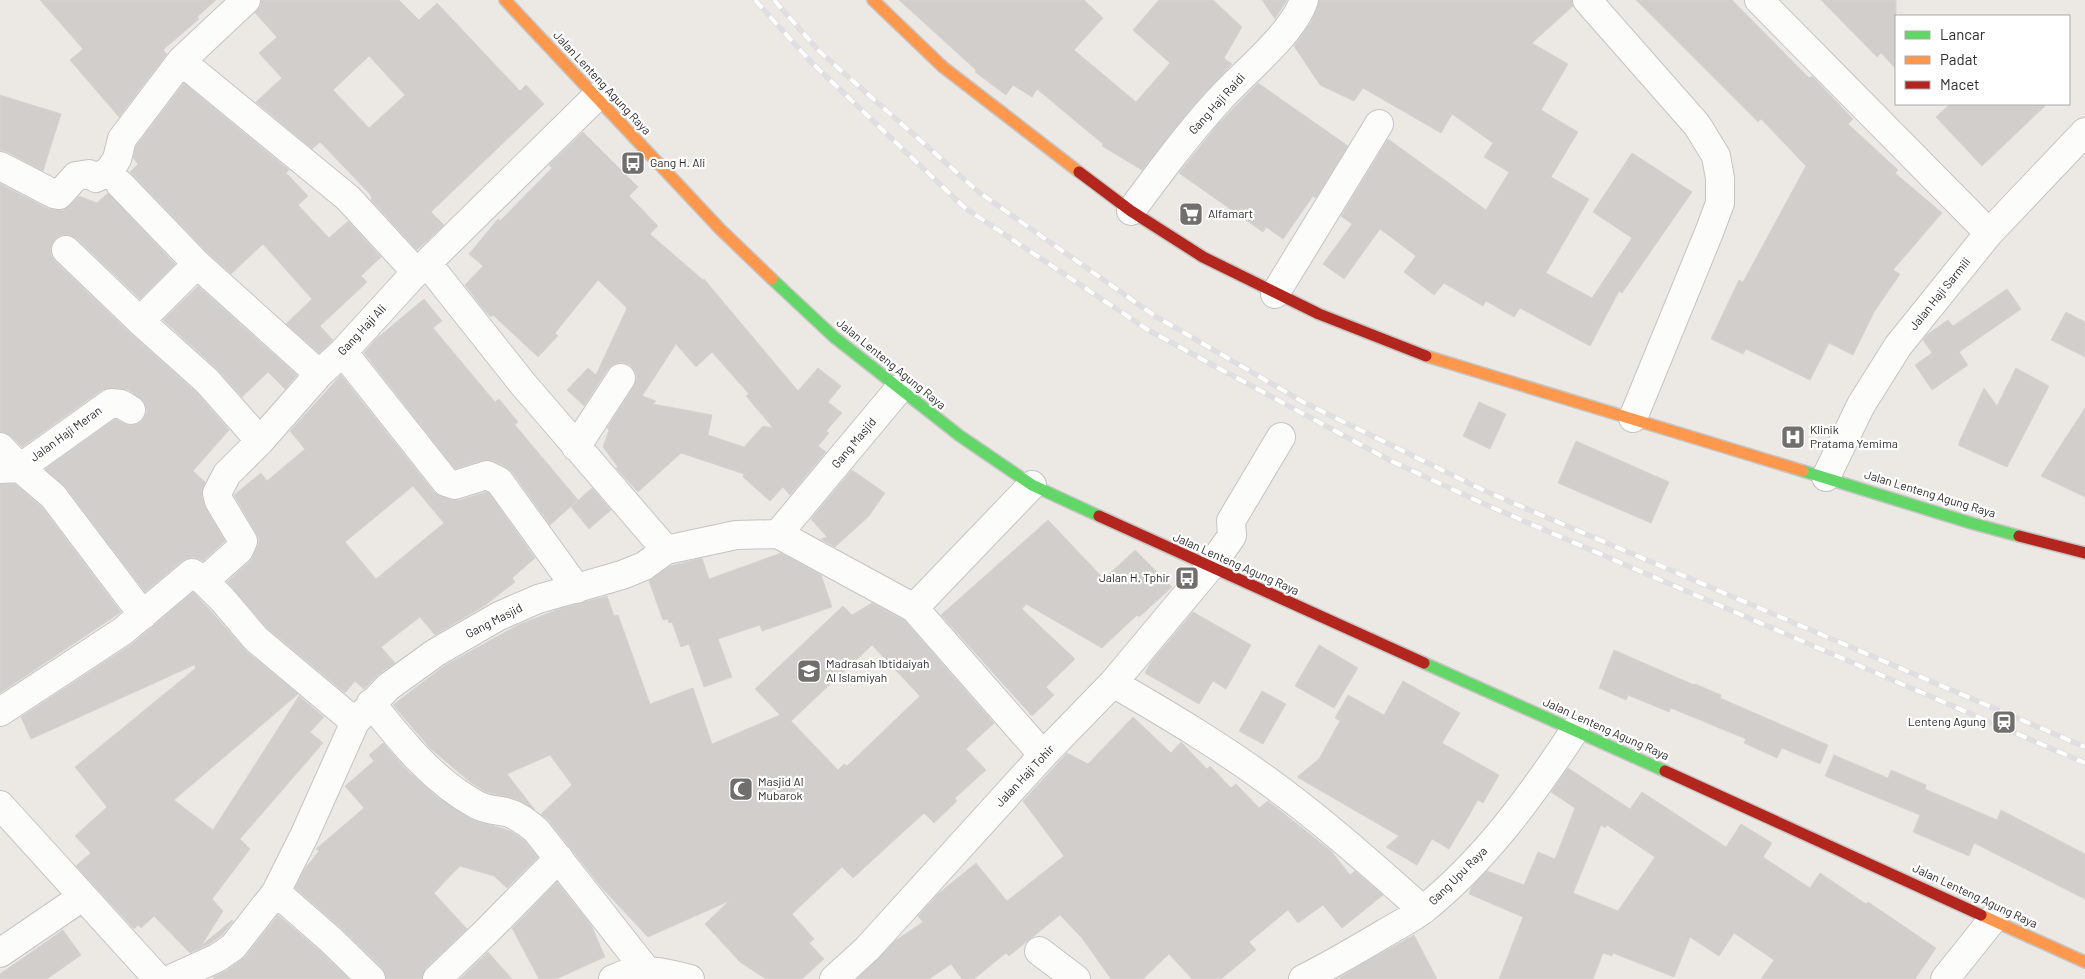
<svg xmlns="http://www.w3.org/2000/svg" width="2085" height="979" viewBox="0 0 2085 979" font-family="Barlow,sans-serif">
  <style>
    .building { fill: #d1cecb; stroke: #d7d4d0; fill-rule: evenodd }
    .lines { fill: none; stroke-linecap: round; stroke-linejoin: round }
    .street-casing { stroke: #c5c4c5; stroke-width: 30 }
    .fast-casing { stroke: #c6c5c4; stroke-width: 14 }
    .slow-casing { stroke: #c6c5c4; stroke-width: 14 }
    .jam-casing { stroke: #c6c5c4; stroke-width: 14 }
    .street { stroke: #fcfcfb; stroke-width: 28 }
    .fast { stroke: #63d668; stroke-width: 11 }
    .slow { stroke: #ff974d; stroke-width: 11 }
    .jam { stroke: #b3261e; stroke-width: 11 }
    .rail-casing { stroke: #dfdfe1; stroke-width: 5.5 }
    .rail { stroke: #fff; stroke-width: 4; stroke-dasharray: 11; stroke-linecap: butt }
    .labels { text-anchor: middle; stroke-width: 4.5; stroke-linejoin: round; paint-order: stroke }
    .street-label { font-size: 12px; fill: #2e2e2e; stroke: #fff }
    .poi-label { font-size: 12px; fill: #2e2e2e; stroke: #fff; text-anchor: start }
  </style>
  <rect width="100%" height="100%" fill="#ece8e4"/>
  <path class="building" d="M40 0H216L197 17 199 19 164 49V51L167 54 119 117 70 60 83 49Z
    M261 0H399L419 20 437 3 520 91 526 85 544 104 431 212 444 225 417 250 371 200 372 198 369 193 320 142 312 149 256 102 282 78 259 53 277 37 255 13 261 5ZM369 56 405 95 369 128 333 90Z
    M899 0H1084L1103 18 1074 50 1136 102 1170 63 1133 30 1159 0H1213L1242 27 1224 58 1232 64 1195 104 1142 170 1102 146 1103 144 1037 89 1032 97 1013 85 1006 95 975 72 976 70Z
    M1262 0H1287L1275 19Z
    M1319 0H1572L1573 6 1532 43 1568 64 1541 110 1578 132 1551 177 1589 199 1546 273 1592 298 1632 238 1593 212 1632 153 1692 192 1622 293 1619 291 1590 346 1520 308 1514 317 1486 301 1483 306 1444 283 1434 295 1404 272 1416 256 1380 229 1344 279 1323 264 1352 224 1341 216 1388 139 1486 210 1509 172 1484 157 1493 143 1452 114 1441 133 1363 88 1354 101 1320 85 1294 46 1311 22Z
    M1636 0H1732L1809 78 1812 76 1853 119 1848 124 1898 170 1895 173 1942 213 1893 270 1900 274 1874 312 1853 355 1829 343 1810 380 1746 349 1743 354 1711 339 1739 280 1743 282 1806 166 1761 119 1758 122Z
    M1821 0H1896V69L1881 53 1877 57Z
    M184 83 289 170 286 173 308 196 298 205 329 238 348 221 381 257 361 276 367 282 320 326 333 340 319 353 286 324 312 299 263 244 231 274 208 253 130 172 138 164 133 158 136 146Z
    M1258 83 1348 146 1316 198 1313 196 1283 239 1266 227 1263 232 1179 173 1218 124Z
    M0 95 61 114 43 171 7 152 0 150Z
    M1950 104H2047L1982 166 1936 117Z
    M583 132 638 187 629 196 658 226 650 234 703 280 704 279 798 391 818 368 841 386 828 402 842 413 826 431 829 433 818 446 826 452 790 495 783 487 770 501 743 477 744 474 681 453 638 492 616 468 618 467 603 447 609 430 607 428 634 386 637 378 635 371 630 365 622 362 614 364 608 369 584 406 567 390 588 368 596 375 627 308 598 280 555 333 558 336 538 357 493 315 491 317 485 311 465 285 483 266 469 254 498 219 500 221 552 168 549 165ZM676 344 696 367 712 352 749 394 746 396 773 428 763 426 744 447 708 435 712 415 653 404 656 401 642 396Z
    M0 184 47 208 56 210H64L79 196 97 203 108 193 175 264 140 299 76 238 69 235H61L54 240 51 247V255L55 261 129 332 196 392 229 430 193 471 205 482 202 496 204 505 225 541 203 561 192 557 182 561 145 592 65 487 45 469 115 419 130 426 139 423 144 418 147 411 144 402 129 390 112 388 102 390 22 447 11 436 0 432Z
    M198 286 297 375 285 389 268 372 242 397 217 369 163 320Z
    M2007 289 2021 309 1959 352 1968 365 1932 390 1915 365 1932 353 1923 340 1928 334 1948 320 1953 326Z
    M424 299 442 321 433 328 495 402 499 399 518 422 515 425 578 500 550 525 512 472 506 467 494 461 483 460 455 469 364 353 376 339Z
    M2066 312 2085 322V357L2051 340Z
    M2016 368 2049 386 2007 467 1958 445 1984 388 1997 406Z
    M341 375 434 492 451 500H460L486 492 489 493 535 558 512 578 515 582 484 606 435 635 420 617 381 647 395 663 379 674 364 689 355 681 345 693 267 628 227 582 250 561 257 547 259 540 256 533 234 495 261 473 267 481 305 449 290 431ZM413 486 444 523 376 579 345 542Z
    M1479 402 1506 414 1490 449 1463 436Z
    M2085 408V497L2041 476Z
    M1576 441 1669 482 1651 523 1558 483Z
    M852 470 885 493 869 516 835 547 821 539 827 537 811 519Z
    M0 484H15L42 507 121 612 0 693Z
    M592 488 611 510 589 529 571 507Z
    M1048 520 1104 579 1135 550 1172 587 1139 617 1137 615 1102 648 1026 604 1022 609 1075 659 1046 687 1054 695 1032 716 941 615Z
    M781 553 821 575 832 607 762 631 760 625 718 639 732 677 704 687 689 644 681 647 672 622 669 623 668 619 663 620 649 581 670 566 702 558 709 579Z
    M193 592 211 611 246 651 298 694 174 800 213 830 299 696 324 717 310 732 323 743 240 839 250 849 212 899 223 911 201 946 232 920 233 921 222 935 209 944 190 953 154 916 141 928 138 925 134 929 76 866 91 853 75 836 107 807 75 767 196 668 194 665 31 739 21 717 132 644Z
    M607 596 614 616 618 615 650 704 693 688 712 744 780 715 755 689 843 606 852 615 872 603 904 620 994 723 966 749 986 770 955 798 957 801 934 823 924 813 853 878 842 867 792 914 814 939 809 943 824 959 802 979H766L740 962 705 924 729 901 648 937 602 888 548 820 541 814 572 785 550 755 507 774 535 810 516 799 486 792 470 782 430 748 393 705 444 666 518 625 562 608ZM872 645 920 696 847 766 844 764 838 770 791 721Z
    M1193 612 1251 645 1226 689 1213 681 1199 704 1145 673 1151 662Z
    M1319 645 1358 668 1334 708 1295 686Z
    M1614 650 1694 685 1695 684 1721 695 1720 698 1828 745 1820 764 1782 748 1777 758 1744 743 1746 739 1671 708 1669 712 1628 695 1626 700 1599 688Z
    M1403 681 1460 713 1442 743 1499 775 1483 803 1478 800 1449 849 1432 839 1417 865 1386 847 1399 836 1297 777 1319 759 1340 721 1335 718 1348 695 1384 715Z
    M1262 691 1286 704 1263 744 1239 731Z
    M1133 717 1171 753 1181 742 1207 769 1210 766 1231 788 1236 784 1259 808 1268 801 1331 851 1350 875 1355 871 1383 895 1342 928 1323 905 1298 923 1288 910 1249 942 1256 950 1221 979H1192L1169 954 1143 979H1111L1082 938 1060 915 1009 956 1006 953 974 979H962L951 964 929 979H857L895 941 923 922 918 916 938 894 976 863 1007 901 1064 856 1023 801 1067 753 1088 764Z
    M383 743 407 770 437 797 471 819 511 831 525 841 538 857 507 888 494 876 460 866 434 893 467 929 426 968 422 979H386L382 968 342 929 295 888 304 870 319 851 316 849 364 808 345 786 374 761 369 755Z
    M1834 755 1888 778 1891 770 1926 785 1925 789 1997 820 2001 810 2085 854V899L1974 843 1969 856 1913 832 1920 815 1825 776Z
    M1568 768 1630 809 1642 792 1726 847 1741 824 1772 843 1763 857 1810 888 1820 873 1866 904 1868 902 1936 948 1915 979H1761L1774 960 1734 933 1719 956 1690 937 1674 977 1613 953 1612 956 1603 953 1593 979H1499L1523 917 1469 894 1472 886 1487 871 1524 885 1538 852 1555 859 1575 808 1551 792ZM1601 825 1605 828 1607 825 1655 857 1618 911 1573 893Z
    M557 882 591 925 605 957 556 979H539L512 928Z
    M278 915 320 951 349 979H214L213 977 226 971 245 957Z
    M63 930 81 955 47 979H0V974Z
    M1414 935 1437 979H1337L1362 964Z
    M488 952 512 979H460Z"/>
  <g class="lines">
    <g class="street-casing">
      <path id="street" d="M1587 0 1697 125 1716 156 1720 178V203L1710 230 1633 418
        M1759 0 1989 233
        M181 61 348 198 416 272
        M0 166 54 194 59 195 76 176 89 174 96 178 109 171 117 159 122 139 181 61 246 0
        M120 184 197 264 319 374
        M1131 211C1159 173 1187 135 1218 101 1243 73 1293 34 1304 0
        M66 250 140 321 207 381 260 441
        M427 263 523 384 666 550
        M1275 294 1379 124
        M140 321 197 264
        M343 352 446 482 455 485 487 475 499 481 577 589
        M0 447 20 468 53 496 143 615
        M576 447 621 378
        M1 469 20 468 111 403 121 404 131 410
        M1826 477 1861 405 1898 346 1989 233 2085 132
        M778 534 899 389
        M204 581 239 550 243 541 219 501 217 493 227 474 260 441 319 374 343 352 416 272 427 263 596 97
        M914 608 1032 485
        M1113 683C1170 716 1227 750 1280 790 1330 827 1376 869 1423 910
        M371 703C401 741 433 781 477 805 487 810 496 810 506 812 518 815 527 823 536 830L646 970
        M0 712 123 631 192 573 204 581 223 600 256 639 355 722
        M0 805 158 979
        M276 892 331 940 371 979
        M1039 951 1076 979
        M0 953 82 897
        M171 979 217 958 233 947 276 892 304 836 355 722 388 687 435 653 499 616 538 599 622 575 644 566 666 550 736 535 778 534 914 608 1043 755
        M437 979 487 931 559 858
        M613 979C639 966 664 972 690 979
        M834 979 867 949 1043 755 1113 683 1210 567 1232 536 1231 521 1281 437
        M1303 979C1331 965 1358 949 1385 933 1398 925 1413 918 1424 909 1485 860 1532 795 1575 730
        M1945 979 1993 919"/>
    </g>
    <g class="fast-casing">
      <path id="fast" d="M772 279 834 337 960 436 1032 485 1099 516
        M1803 471 1971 523 2019 536
        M1424 663 1665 771"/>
    </g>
    <g class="slow-casing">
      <path id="slow" d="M505 0 721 230 772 279
        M873 0 943 67 1079 172
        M1426 356 1803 471
        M1981 915 2085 962"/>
    </g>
    <g class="jam-casing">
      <path id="jam" d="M1079 172 1131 211 1203 257 1319 314 1426 356
        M1099 516 1424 663
        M2019 536 2085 553
        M1665 771 1981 915"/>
    </g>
    <use href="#street" class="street"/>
    <use href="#fast" class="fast"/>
    <use href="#slow" class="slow"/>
    <use href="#jam" class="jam"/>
    <g class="rail-casing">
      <path id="rail" d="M755 0 811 62 965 208 1148 330 1389 460 1482 503 2085 763
        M774 0 820 52 980 193 1155 316 1305 403 1485 491 2085 747"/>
    </g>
    <use href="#rail" class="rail"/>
  </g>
  <defs>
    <g id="bus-square" transform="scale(1.25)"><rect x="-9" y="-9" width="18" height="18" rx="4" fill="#706f6e" stroke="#fff"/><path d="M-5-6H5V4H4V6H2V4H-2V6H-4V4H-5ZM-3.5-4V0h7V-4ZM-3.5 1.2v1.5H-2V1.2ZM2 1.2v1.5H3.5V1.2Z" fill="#fff"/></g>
    <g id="supermarket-square" transform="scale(1.25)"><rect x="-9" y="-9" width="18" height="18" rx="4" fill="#706f6e" stroke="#fff"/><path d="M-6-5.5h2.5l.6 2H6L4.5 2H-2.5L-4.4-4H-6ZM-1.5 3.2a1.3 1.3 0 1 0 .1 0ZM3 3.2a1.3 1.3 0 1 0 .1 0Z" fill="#fff"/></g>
    <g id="hospital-square" transform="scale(1.25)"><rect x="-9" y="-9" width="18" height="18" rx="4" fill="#706f6e" stroke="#fff"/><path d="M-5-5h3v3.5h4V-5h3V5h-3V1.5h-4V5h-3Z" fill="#fff"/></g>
    <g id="school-square" transform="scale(1.25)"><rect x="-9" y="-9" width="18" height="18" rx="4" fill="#706f6e" stroke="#fff"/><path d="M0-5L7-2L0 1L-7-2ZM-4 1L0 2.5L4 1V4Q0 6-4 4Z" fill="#fff"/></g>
    <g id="station-square" transform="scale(1.25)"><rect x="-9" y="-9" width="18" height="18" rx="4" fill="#706f6e" stroke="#fff"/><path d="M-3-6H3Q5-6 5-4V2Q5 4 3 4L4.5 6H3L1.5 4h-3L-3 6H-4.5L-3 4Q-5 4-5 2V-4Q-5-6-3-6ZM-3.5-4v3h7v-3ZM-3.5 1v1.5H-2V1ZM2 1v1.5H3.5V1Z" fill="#fff"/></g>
    <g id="mosque-square" transform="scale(1.25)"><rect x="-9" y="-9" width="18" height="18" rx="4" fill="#706f6e" stroke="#fff"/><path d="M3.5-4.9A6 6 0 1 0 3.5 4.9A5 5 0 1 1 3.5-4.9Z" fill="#fff"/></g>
  </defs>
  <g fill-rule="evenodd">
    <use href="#bus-square" x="633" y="163"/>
    <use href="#supermarket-square" x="1191" y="214"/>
    <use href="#hospital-square" x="1793" y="437"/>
    <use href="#bus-square" x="1187" y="578"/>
    <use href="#school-square" x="809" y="671"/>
    <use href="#station-square" x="2004" y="722"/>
    <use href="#mosque-square" x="741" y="789"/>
  </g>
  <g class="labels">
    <g class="street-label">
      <text transform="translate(602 83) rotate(47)" y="4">Jalan Lenteng Agung Raya</text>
      <text transform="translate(1217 104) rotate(-48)" y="4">Gang Haji Raidi</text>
      <text transform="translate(1940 294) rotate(-51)" y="4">Jalan Haji Sarmili</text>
      <text transform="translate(362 330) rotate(-47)" y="4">Gang Haji Ali</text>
      <text transform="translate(891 364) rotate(39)" y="4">Jalan Lenteng Agung Raya</text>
      <text transform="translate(66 434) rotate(-36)" y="4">Jalan Haji Meran</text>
      <text transform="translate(854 443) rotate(-50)" y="4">Gang Masjid</text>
      <text transform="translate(1930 494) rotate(17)" y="4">Jalan Lenteng Agung Raya</text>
      <text transform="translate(1236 564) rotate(24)" y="4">Jalan Lenteng Agung Raya</text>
      <text transform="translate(494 621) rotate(-27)" y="4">Gang Masjid</text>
      <text transform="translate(1606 729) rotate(24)" y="4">Jalan Lenteng Agung Raya</text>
      <text transform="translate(1025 776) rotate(-47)" y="4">Jalan Haji Tohir</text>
      <text transform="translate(1458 876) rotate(-45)" y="4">Gang Upu Raya</text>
      <text transform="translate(1975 896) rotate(25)" y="4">Jalan Lenteng Agung Raya</text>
    </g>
    <g class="poi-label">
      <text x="650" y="167">Gang H. Ali</text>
      <text x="1208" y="218">Alfamart</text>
      <text x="1810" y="434">Klinik<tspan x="1810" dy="14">Pratama Yemima</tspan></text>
      <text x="1170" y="582" text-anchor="end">Jalan H. Tphir</text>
      <text x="826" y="668">Madrasah Ibtidaiyah<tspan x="826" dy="14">Al Islamiyah</tspan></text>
      <text x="1986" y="726" text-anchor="end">Lenteng Agung</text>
      <text x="758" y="786">Masjid Al<tspan x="758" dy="14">Mubarok</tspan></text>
    </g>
  </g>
  <rect x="1895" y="15" width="175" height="90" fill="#ffffff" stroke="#ababab"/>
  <rect x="1905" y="31" width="25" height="8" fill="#63d668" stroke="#ababab"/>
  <text x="1940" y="40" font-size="15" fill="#2e2e2e">Lancar</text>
  <rect x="1905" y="56" width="25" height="8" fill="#ff974d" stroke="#ababab"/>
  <text x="1940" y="65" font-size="15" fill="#2e2e2e">Padat</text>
  <rect x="1905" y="81" width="25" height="8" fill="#b3261e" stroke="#ababab"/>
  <text x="1940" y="90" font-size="15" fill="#2e2e2e">Macet</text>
</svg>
